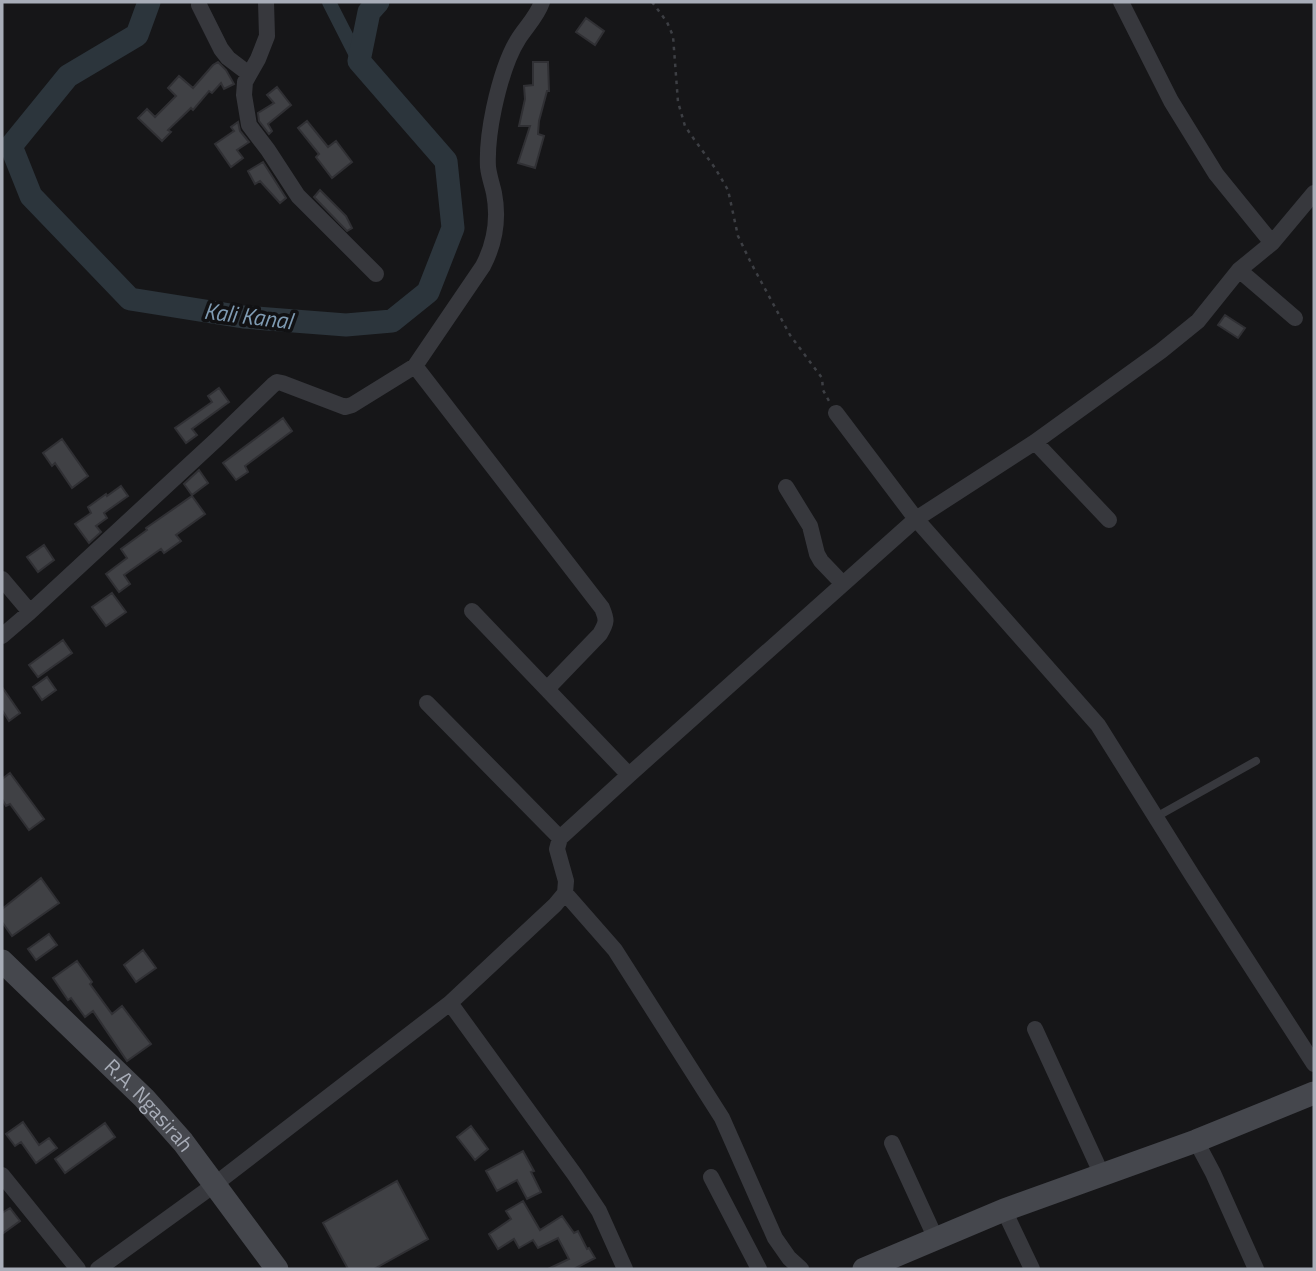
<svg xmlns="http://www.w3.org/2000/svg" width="1316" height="1271" viewBox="0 0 1316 1271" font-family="'Titillium Web',sans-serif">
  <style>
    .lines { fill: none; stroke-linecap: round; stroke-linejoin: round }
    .canal { stroke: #2c353c; stroke-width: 14 }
    .river { stroke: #2c353c; stroke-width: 23 }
    .building { fill: #404145; stroke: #303034; stroke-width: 2 }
    .path { stroke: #3d3f44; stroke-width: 2.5; stroke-dasharray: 3.5 5; stroke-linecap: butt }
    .lane { stroke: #37383d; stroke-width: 8 }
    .street { stroke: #37383d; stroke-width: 16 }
    .secondary { stroke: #45474d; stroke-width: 23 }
    .labels { text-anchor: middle; stroke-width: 7; stroke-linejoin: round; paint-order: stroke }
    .street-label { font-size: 21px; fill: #a8adb8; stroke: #111113 }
    .water-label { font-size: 23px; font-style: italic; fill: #7f9bb3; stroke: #111113 }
  </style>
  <rect width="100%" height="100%" fill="#161618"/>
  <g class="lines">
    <path class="canal" d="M329 2 359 61"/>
    <path class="river" d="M149 2 137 35 68 76 11 146 31 196 130 299 243 317 346 325 392 321 428 292 453 228 446 161 359 61 369 12 378 2"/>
  </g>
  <path class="building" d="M586 18 604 31 595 45 576 32Z
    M218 62 226 70 234 84 224 89 221 83 212 93 209 91 193 110 191 108 168 130 171 132 162 141 138 118 147 109 155 117 176 96 168 88 179 76 193 88 213 65Z
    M533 62H548L549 91H547L539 121 538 134 544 136 535 168 518 163 530 126H519L525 99 524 86 533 85Z
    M277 87 291 105 268 124 272 131 269 134 259 121 258 113 274 103 267 95Z
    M307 121 328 147 336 141 352 162 332 178 316 157 319 154 298 128Z
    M238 122 240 131 249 142 237 150 243 158 231 167 215 144 234 131 231 127Z
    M263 162 286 198 280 203 260 181 255 184 248 171Z
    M320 190 346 216 352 228 347 231 314 197Z
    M1225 315 1245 328 1238 338 1218 325Z
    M219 388 229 402 192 429 197 435 186 443 175 428 212 402 208 396Z
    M283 418 292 431 245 466 248 472 236 480 223 463Z
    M62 439 88 476 72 488 55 463 52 466 43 453Z
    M199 470 208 483 192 495 184 484Z
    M121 486 128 496 104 513 107 518 96 526 101 532 89 543 75 524 91 513 88 507 106 494 107 496Z
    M192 496 205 514 176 535 181 541 164 553 161 549 124 575 130 584 119 592 106 574 127 558 121 549 147 530 146 528Z
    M44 545 54 560 38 572 27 557Z
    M112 593 126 612 106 626 92 607Z
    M63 640 72 653 38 677 29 665Z
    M47 677 56 690 42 700 33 687Z
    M2 687 20 713 9 721 2 710Z
    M10 773 44 819 29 830 10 804 6 806 2 799V779Z
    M41 878 59 903 12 936 2 922V909Z
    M49 934 57 945 36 960 28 949Z
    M143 950 156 968 136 982 124 965Z
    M77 961 92 982 90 984 112 1014 122 1006 151 1044 127 1061 93 1011 85 1017 71 998 68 1000 53 978Z
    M23 1122 39 1145 49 1138 57 1148 36 1163 21 1142 15 1146 6 1134Z
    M105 1123 115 1137 65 1173 55 1159Z
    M471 1126 488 1149 475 1160 457 1137Z
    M523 1151 534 1171 531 1172 541 1192 527 1199 517 1180 497 1191 486 1171Z
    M397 1181 428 1239 374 1269H348L323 1223Z
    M523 1201 540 1230 562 1216 574 1233 578 1231 587 1249 589 1248 595 1258 574 1269H548L569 1259 558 1238 538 1248 533 1240 519 1248 514 1239 498 1249 489 1234 511 1219 506 1211Z
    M10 1208 20 1221 2 1234V1213Z"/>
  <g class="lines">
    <path class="path" d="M652 2 667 22 673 36 678 102 685 126 691 135 715 168 728 190 738 236 751 263 790 335 822 378 823 390 829 401"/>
    <path class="lane" d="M1156 817 1256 761"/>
    <path class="street" d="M266 2 267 36 258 59 245 82 244 95 249 125 268 150 298 196 376 274
      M542 2C537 16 527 26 519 38 506 58 499 85 494 108 490 127 487 148 488 167 489 176 492 184 494 193 499 219 495 243 483 266L415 366 602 608C607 620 607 622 600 634L547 689
      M1121 2 1171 101 1216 174 1272 243
      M199 5 221 49 228 58 249 74
      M1239 270 1295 318
      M836 413 916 519 1098 725 1192 875 1314 1064
      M1035 442 1109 520
      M786 487 810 526 817 554 821 561 843 584
      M2 579 30 612
      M472 611 629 775
      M2 636 30 612 217 439 273 385 277 382 282 383 345 407 352 405 415 366
      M427 703 560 838
      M565 893 615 950 680 1052 722 1118 775 1238 789 1258 801 1269
      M450 1003 575 1175 599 1211 625 1269
      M1035 1029 1102 1175
      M1196 1141 1213 1173 1256 1269
      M892 1143 936 1239
      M2 1175 78 1269
      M711 1177 759 1269
      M1004 1210 1032 1269
      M98 1269 214 1185 450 1003 555 905 565 893 566 881 557 849 560 838 629 775 916 519 1035 442 1161 351 1198 321 1239 270 1272 243 1314 193"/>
    <g class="secondary">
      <path id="s1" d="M2 961 144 1098 183 1142 277 1269"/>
      <path d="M864 1269 1004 1210 1196 1141 1314 1093"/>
    </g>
  </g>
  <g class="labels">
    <g class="street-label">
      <text dy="7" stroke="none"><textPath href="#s1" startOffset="206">R.A. Ngasirah</textPath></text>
    </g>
    <g class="water-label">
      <text transform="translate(248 316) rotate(7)" y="8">Kali Kanal</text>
    </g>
  </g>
  <rect width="1316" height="1271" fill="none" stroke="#a8adb8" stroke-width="7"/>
</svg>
